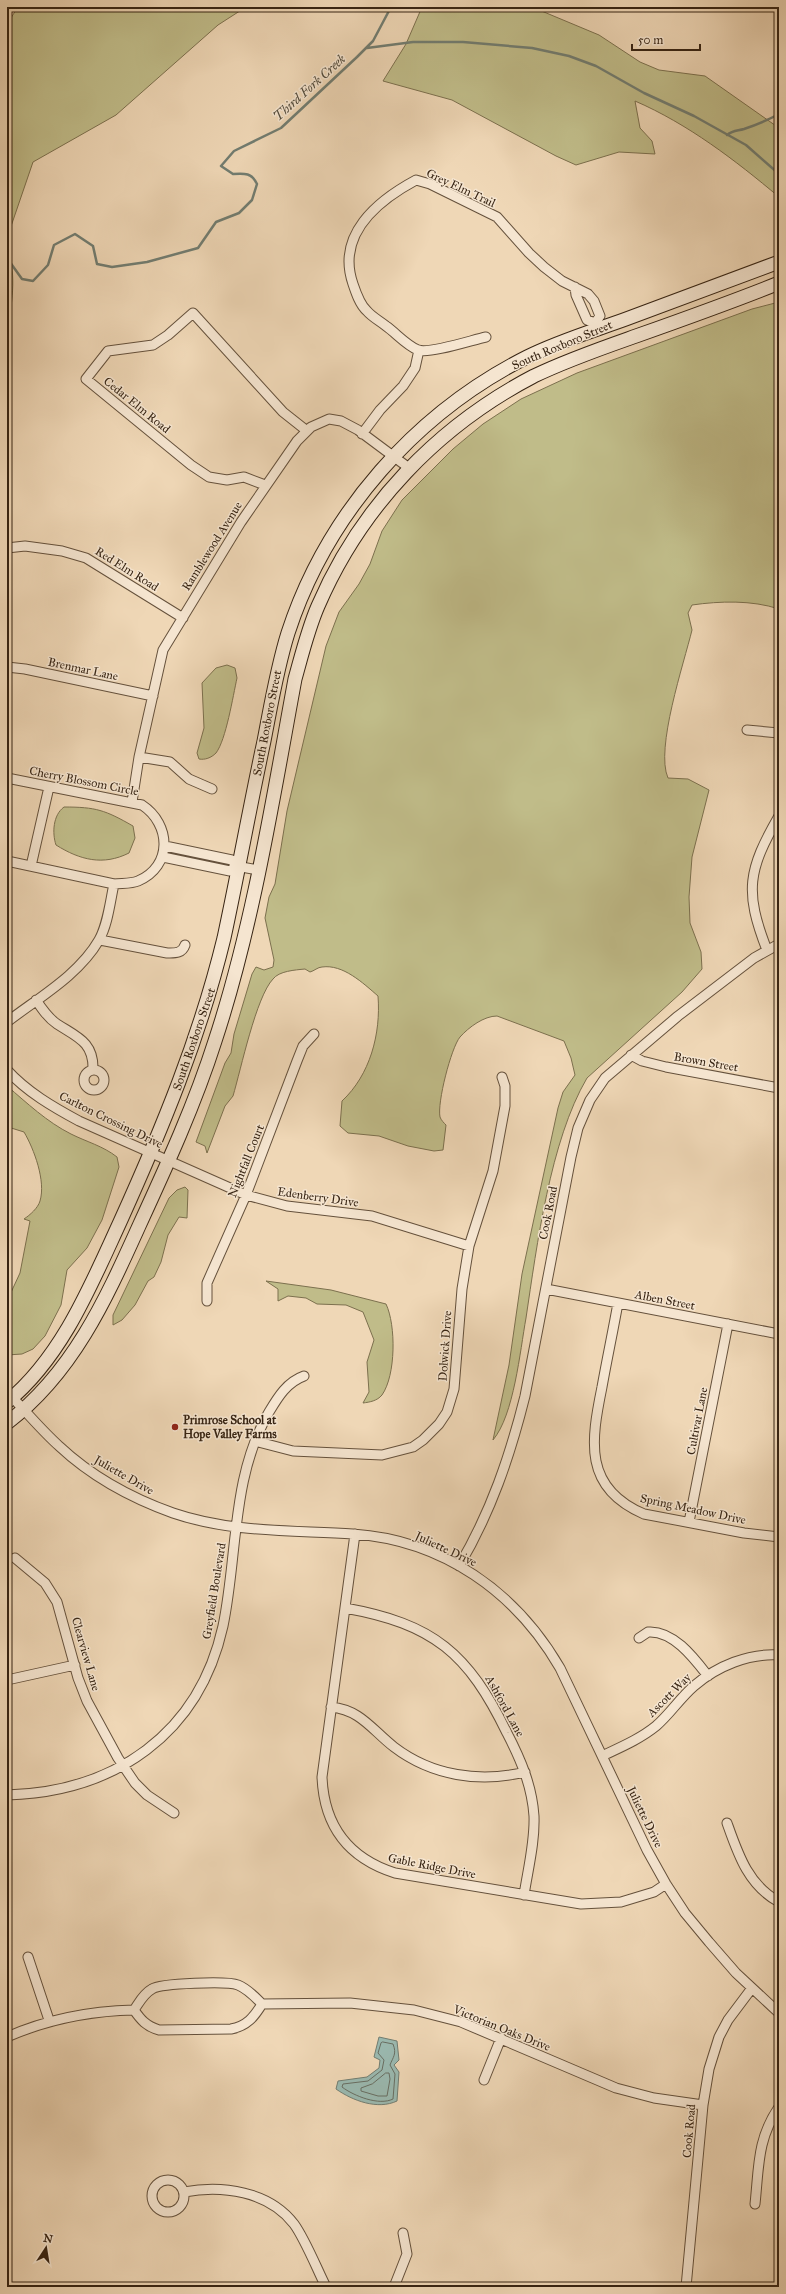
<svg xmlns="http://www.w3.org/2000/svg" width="786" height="2294" viewBox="0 0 786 2294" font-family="'IM FELL Great Primer',serif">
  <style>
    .green { fill: #c0bc89; stroke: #7c704e }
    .water { fill: #9ab9b0; stroke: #727d71 }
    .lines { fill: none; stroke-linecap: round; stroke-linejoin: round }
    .shore { stroke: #686e62; stroke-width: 1 }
    .stream { stroke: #727d71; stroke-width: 2.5 }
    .street-casing { stroke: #65513c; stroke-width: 11 }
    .secondary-casing { stroke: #372413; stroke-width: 15 }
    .street { stroke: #f5e5d0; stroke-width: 9 }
    .secondary { stroke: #f5e5d0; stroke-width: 13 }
    .poi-dot { fill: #8f2418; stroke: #f5e5d0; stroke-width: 1.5 }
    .labels { text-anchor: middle; stroke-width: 3; stroke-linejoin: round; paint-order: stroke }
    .street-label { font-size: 12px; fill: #372413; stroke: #f5e5d0 }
    .poi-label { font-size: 12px; font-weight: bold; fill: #372413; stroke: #f5e5d0; text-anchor: start }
    .water-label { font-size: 13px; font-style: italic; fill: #50493a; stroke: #f5e5d0 }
  </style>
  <rect width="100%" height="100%" fill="#efd7b6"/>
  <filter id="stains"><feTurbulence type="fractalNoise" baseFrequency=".005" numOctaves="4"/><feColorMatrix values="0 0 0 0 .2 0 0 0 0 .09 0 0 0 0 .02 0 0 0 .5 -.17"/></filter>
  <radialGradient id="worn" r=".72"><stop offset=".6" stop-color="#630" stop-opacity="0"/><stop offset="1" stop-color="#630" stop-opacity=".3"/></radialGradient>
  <path class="green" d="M18 7H246L218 25 116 115 33 162 7 238V24Z
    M422 7H532L599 35 640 62 659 70 705 76 779 128V197C735 160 688 124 635 101L640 128 652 141 655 154 619 152 576 165 556 156 452 100 383 81 406 44Z
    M7 245C16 272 13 298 8 326Z
    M779 302V609C752 600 720 601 692 605L688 613 692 630C684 663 655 749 668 778L688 779 709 790 692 857 689 897 690 923 701 952 702 969 682 992 587 1078C550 1141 537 1245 526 1318 520 1351 514 1415 493 1440L509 1365 522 1274 558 1108 563 1092 575 1075 571 1058 564 1041 497 1016C484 1016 469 1027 460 1037 451 1048 437 1103 440 1117 441 1120 444 1123 446 1125L443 1150 434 1151 408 1146 379 1136 348 1133 340 1126 342 1101C370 1075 381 1034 378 996 363 983 343 964 322 967 318 967 314 971 310 972L305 969C295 970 279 971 273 979 256 997 241 1069 233 1096L225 1106 207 1153 205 1146 196 1142 225 1063 231 1053 234 1034 252 974 256 967 264 970 273 967 274 960 265 918 269 897 275 884 287 811 326 646 339 612 359 584 370 564 382 531 402 500 453 449 483 424 521 399 577 373 752 309Z
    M227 665 235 668 237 678C233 696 226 740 216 753 211 758 205 760 199 759L197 753 204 728 202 683 216 668Z
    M64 807C96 807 105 810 133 826L135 838 129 853C103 866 80 860 56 845 52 833 53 815 64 807Z
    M7 1086C27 1103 47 1122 71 1134 87 1142 103 1146 117 1157L119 1167 102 1220 87 1248 67 1270 61 1305 45 1336 33 1349 22 1354 7 1355V1301L20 1273 30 1221 24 1219C30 1215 38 1208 40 1201 46 1181 34 1149 24 1132L8 1127Z
    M185 1187 188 1190 187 1218 179 1217 168 1235 161 1262 154 1277 148 1281 135 1305 122 1320 113 1325V1315L169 1198 177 1190Z
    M266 1281 331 1290 386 1304C396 1325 396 1375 382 1395 377 1401 370 1402 363 1403L369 1392 367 1362 374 1340 363 1312 346 1305 317 1304 306 1298 288 1296 278 1301V1289Z"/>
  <path class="water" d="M379 2037 397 2041 399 2060 394 2065 399 2072 397 2101C378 2110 353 2101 336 2089L338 2081 367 2077 379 2068 380 2060 374 2057Z"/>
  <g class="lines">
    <path class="shore" d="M383 2042 393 2044C397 2054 393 2057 390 2065L395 2074 393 2099C379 2106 354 2096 342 2087L343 2084 368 2081 382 2070 384 2060 378 2053 381 2043Z
      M386 2073H389L390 2079 387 2096H378L361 2091V2088L372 2084Z"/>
    <path class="stream" d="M367 48 413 42H463L532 48 569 56 596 66 644 93 694 116 746 145 779 174
      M727 135C733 130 737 131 744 129 756 125 768 120 779 114
      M7 258 22 279 33 281 48 265 54 245 75 234 93 246 97 264 112 267 147 262 198 248 216 222 239 213 252 200 257 184C252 173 245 173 233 174L221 166 234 151 281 128 357 57 373 41 391 7"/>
    <g class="street-casing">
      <path id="street" d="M575 287 576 295 587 320 595 323 597 327
        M486 337C472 340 430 354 418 350 406 345 396 333 386 326 380 321 372 317 367 311 360 305 356 293 353 284 336 235 377 201 416 180L430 184 497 217 529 253 544 267 562 281 588 294 594 301 600 316 595 323
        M362 434 380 410 403 386 415 368 419 350
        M265 485 244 477 227 480 209 477 191 465 86 379 108 351 153 345 168 335 193 313 283 412 307 431
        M7 548 25 546 62 551 86 558 183 618
        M7 667 25 669 153 696
        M747 730 779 733
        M139 757 170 762 189 779 212 789
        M7 778 142 805C171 824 173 866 138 881 131 884 122 883 114 884L7 861
        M132 802 139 757 163 650 241 522 297 441 311 427 329 419 341 421 358 430 409 468
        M165 846 232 860 236 866 258 870
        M163 857 230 871 236 866
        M31 866 49 787
        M100 940 167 953C174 953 182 954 185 945
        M767 950C744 891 748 870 779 816
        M36 1000C42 1009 48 1018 57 1024 77 1037 94 1042 93 1070
        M7 1022C38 998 79 975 99 940 108 924 110 902 114 884
        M631 1055 642 1061 666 1067 779 1088
        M84 1080a10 10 0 1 1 20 0a10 10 0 1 1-20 0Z
        M7 1070C27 1092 53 1107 79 1121L246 1195 287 1206 372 1216 469 1246
        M546 1289 779 1334
        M207 1301V1283L246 1195 297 1061 303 1046 314 1034
        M618 1303C613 1331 607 1359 602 1387 591 1441 583 1488 644 1514L744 1533 779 1537
        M7 1392C24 1409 40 1429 59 1446 91 1476 131 1498 173 1513 231 1533 293 1530 353 1534 443 1540 516 1592 560 1668L647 1850 666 1884 685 1913 709 1942 736 1973 779 2013
        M255 1441 293 1451 382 1455 413 1447 423 1440 439 1424 447 1412 454 1389 462 1289 469 1246 493 1171 505 1106V1086L502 1077
        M689 1522 728 1324
        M355 1534 322 1777C324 1826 348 1858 395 1873L581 1904 621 1902 654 1892 666 1884
        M15 1558 45 1583 57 1602 78 1678 87 1701 118 1758 135 1783 147 1795 174 1813
        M459 1566C491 1512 510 1456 525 1396L571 1157 578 1128 590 1100 605 1078 678 1016 754 958 779 944
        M345 1608C434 1624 468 1653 507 1733 521 1760 532 1786 534 1816 535 1842 528 1869 524 1895
        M639 1638 648 1632C673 1630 694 1658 708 1676
        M7 1680 75 1665
        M331 1707C361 1710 372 1730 394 1747 432 1776 480 1783 525 1772
        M602 1756C621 1747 640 1739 656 1726 670 1714 680 1698 694 1686 717 1666 749 1653 779 1655
        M7 1795C115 1792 199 1734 223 1626 238 1554 231 1477 269 1412 278 1397 287 1382 304 1376
        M727 1823C738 1854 748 1885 779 1902
        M28 1957 49 2020
        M134 2010C139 2003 143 1994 152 1989 161 1983 228 1981 238 1985 248 1989 255 1997 262 2004L350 2003 414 2010 461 2022 616 2088 654 2098 703 2105
        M134 2010C141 2020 146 2026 159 2030L231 2029C247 2026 254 2017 262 2004
        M7 2037C48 2019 88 2011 134 2010
        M484 2080 501 2038
        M152 2196a16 16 0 1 1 32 0a16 16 0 1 1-32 0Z
        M184 2192C222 2185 269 2191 294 2224 305 2239 317 2269 326 2287
        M755 2204C759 2167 757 2139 779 2107
        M394 2287 407 2254 403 2233
        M686 2287 703 2105 709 2069 719 2037 728 2020 752 1988"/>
    </g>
    <g class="secondary-casing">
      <path id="secondary" d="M7 1402C62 1357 91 1285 120 1222 162 1129 200 1037 224 938 238 873 250 806 264 741 271 705 277 668 288 633 327 513 416 413 527 357 559 341 593 331 626 319 677 300 728 281 779 262
        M7 1423C73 1373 106 1299 139 1226 167 1165 195 1104 215 1041 253 926 273 798 295 679 302 654 308 629 318 606 361 506 438 426 534 376 567 360 602 348 636 336 684 319 732 302 779 283"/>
    </g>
    <use href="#street" class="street"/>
    <use href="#secondary" class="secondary"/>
  </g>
  <circle class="poi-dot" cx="175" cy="1427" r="4"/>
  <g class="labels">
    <g class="street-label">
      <text transform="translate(461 188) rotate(25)" y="4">Grey Elm Trail</text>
      <text transform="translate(562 345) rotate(-23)" y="4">South Roxboro Street</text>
      <text transform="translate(137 405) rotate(39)" y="4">Cedar Elm Road</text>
      <text transform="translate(212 546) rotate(-58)" y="4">Ramblewood Avenue</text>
      <text transform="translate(127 569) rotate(32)" y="4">Red Elm Road</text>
      <text transform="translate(83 669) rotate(12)" y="4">Brenmar Lane</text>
      <text transform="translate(267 723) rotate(-79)" y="4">South Roxboro Street</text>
      <text transform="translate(84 781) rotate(11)" y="4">Cherry Blossom Circle</text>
      <text transform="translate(194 1039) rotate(-71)" y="4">South Roxboro Street</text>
      <text transform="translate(706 1062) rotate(10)" y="4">Brown Street</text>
      <text transform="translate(111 1120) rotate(26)" y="4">Carlton Crossing Drive</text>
      <text transform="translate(246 1161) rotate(-68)" y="4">Nightfall Court</text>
      <text transform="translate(318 1197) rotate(8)" y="4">Edenberry Drive</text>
      <text transform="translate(548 1213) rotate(-79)" y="4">Cook Road</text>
      <text transform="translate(665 1300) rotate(11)" y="4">Alben Street</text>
      <text transform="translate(445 1346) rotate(-86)" y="4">Dolwick Drive</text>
      <text transform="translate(697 1421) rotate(-79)" y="4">Cultivar Lane</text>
      <text transform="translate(124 1475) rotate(30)" y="4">Juliette Drive</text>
      <text transform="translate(693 1509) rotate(12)" y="4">Spring Meadow Drive</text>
      <text transform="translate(446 1549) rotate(25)" y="4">Juliette Drive</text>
      <text transform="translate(214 1591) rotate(-81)" y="4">Greyfield Boulevard</text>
      <text transform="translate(86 1654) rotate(74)" y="4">Clearview Lane</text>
      <text transform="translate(669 1695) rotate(-45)" y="4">Ascott Way</text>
      <text transform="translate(505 1706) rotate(61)" y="4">Ashford Lane</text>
      <text transform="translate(645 1817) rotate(64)" y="4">Juliette Drive</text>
      <text transform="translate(432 1866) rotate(11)" y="4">Gable Ridge Drive</text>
      <text transform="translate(502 2028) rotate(22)" y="4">Victorian Oaks Drive</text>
      <text transform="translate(689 2131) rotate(-85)" y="4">Cook Road</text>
    </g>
    <g class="poi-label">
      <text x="183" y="1424">Primrose School at<tspan x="183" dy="14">Hope Valley Farms</tspan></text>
    </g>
    <g class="water-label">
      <text transform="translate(309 87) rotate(-42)" y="5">Third Fork Creek</text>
    </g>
  </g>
  <rect width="786" height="2294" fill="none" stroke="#efd7b6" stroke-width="24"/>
  <rect x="8" y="8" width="770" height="2278" fill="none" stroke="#372413" stroke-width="2"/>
  <rect x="12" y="12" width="762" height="2270" fill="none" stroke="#372413"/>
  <g transform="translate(46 2248) rotate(12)" stroke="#f5e5d0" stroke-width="3" paint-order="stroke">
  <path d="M0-3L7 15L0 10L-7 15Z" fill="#372413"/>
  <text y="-6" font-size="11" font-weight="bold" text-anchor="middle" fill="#372413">N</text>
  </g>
  <path d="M632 44v6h68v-6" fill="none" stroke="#372413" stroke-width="2"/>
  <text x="638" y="44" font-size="12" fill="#372413" stroke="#f5e5d0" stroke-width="3" paint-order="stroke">50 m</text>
  <rect width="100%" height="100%" filter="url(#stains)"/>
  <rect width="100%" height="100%" fill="url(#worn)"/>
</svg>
